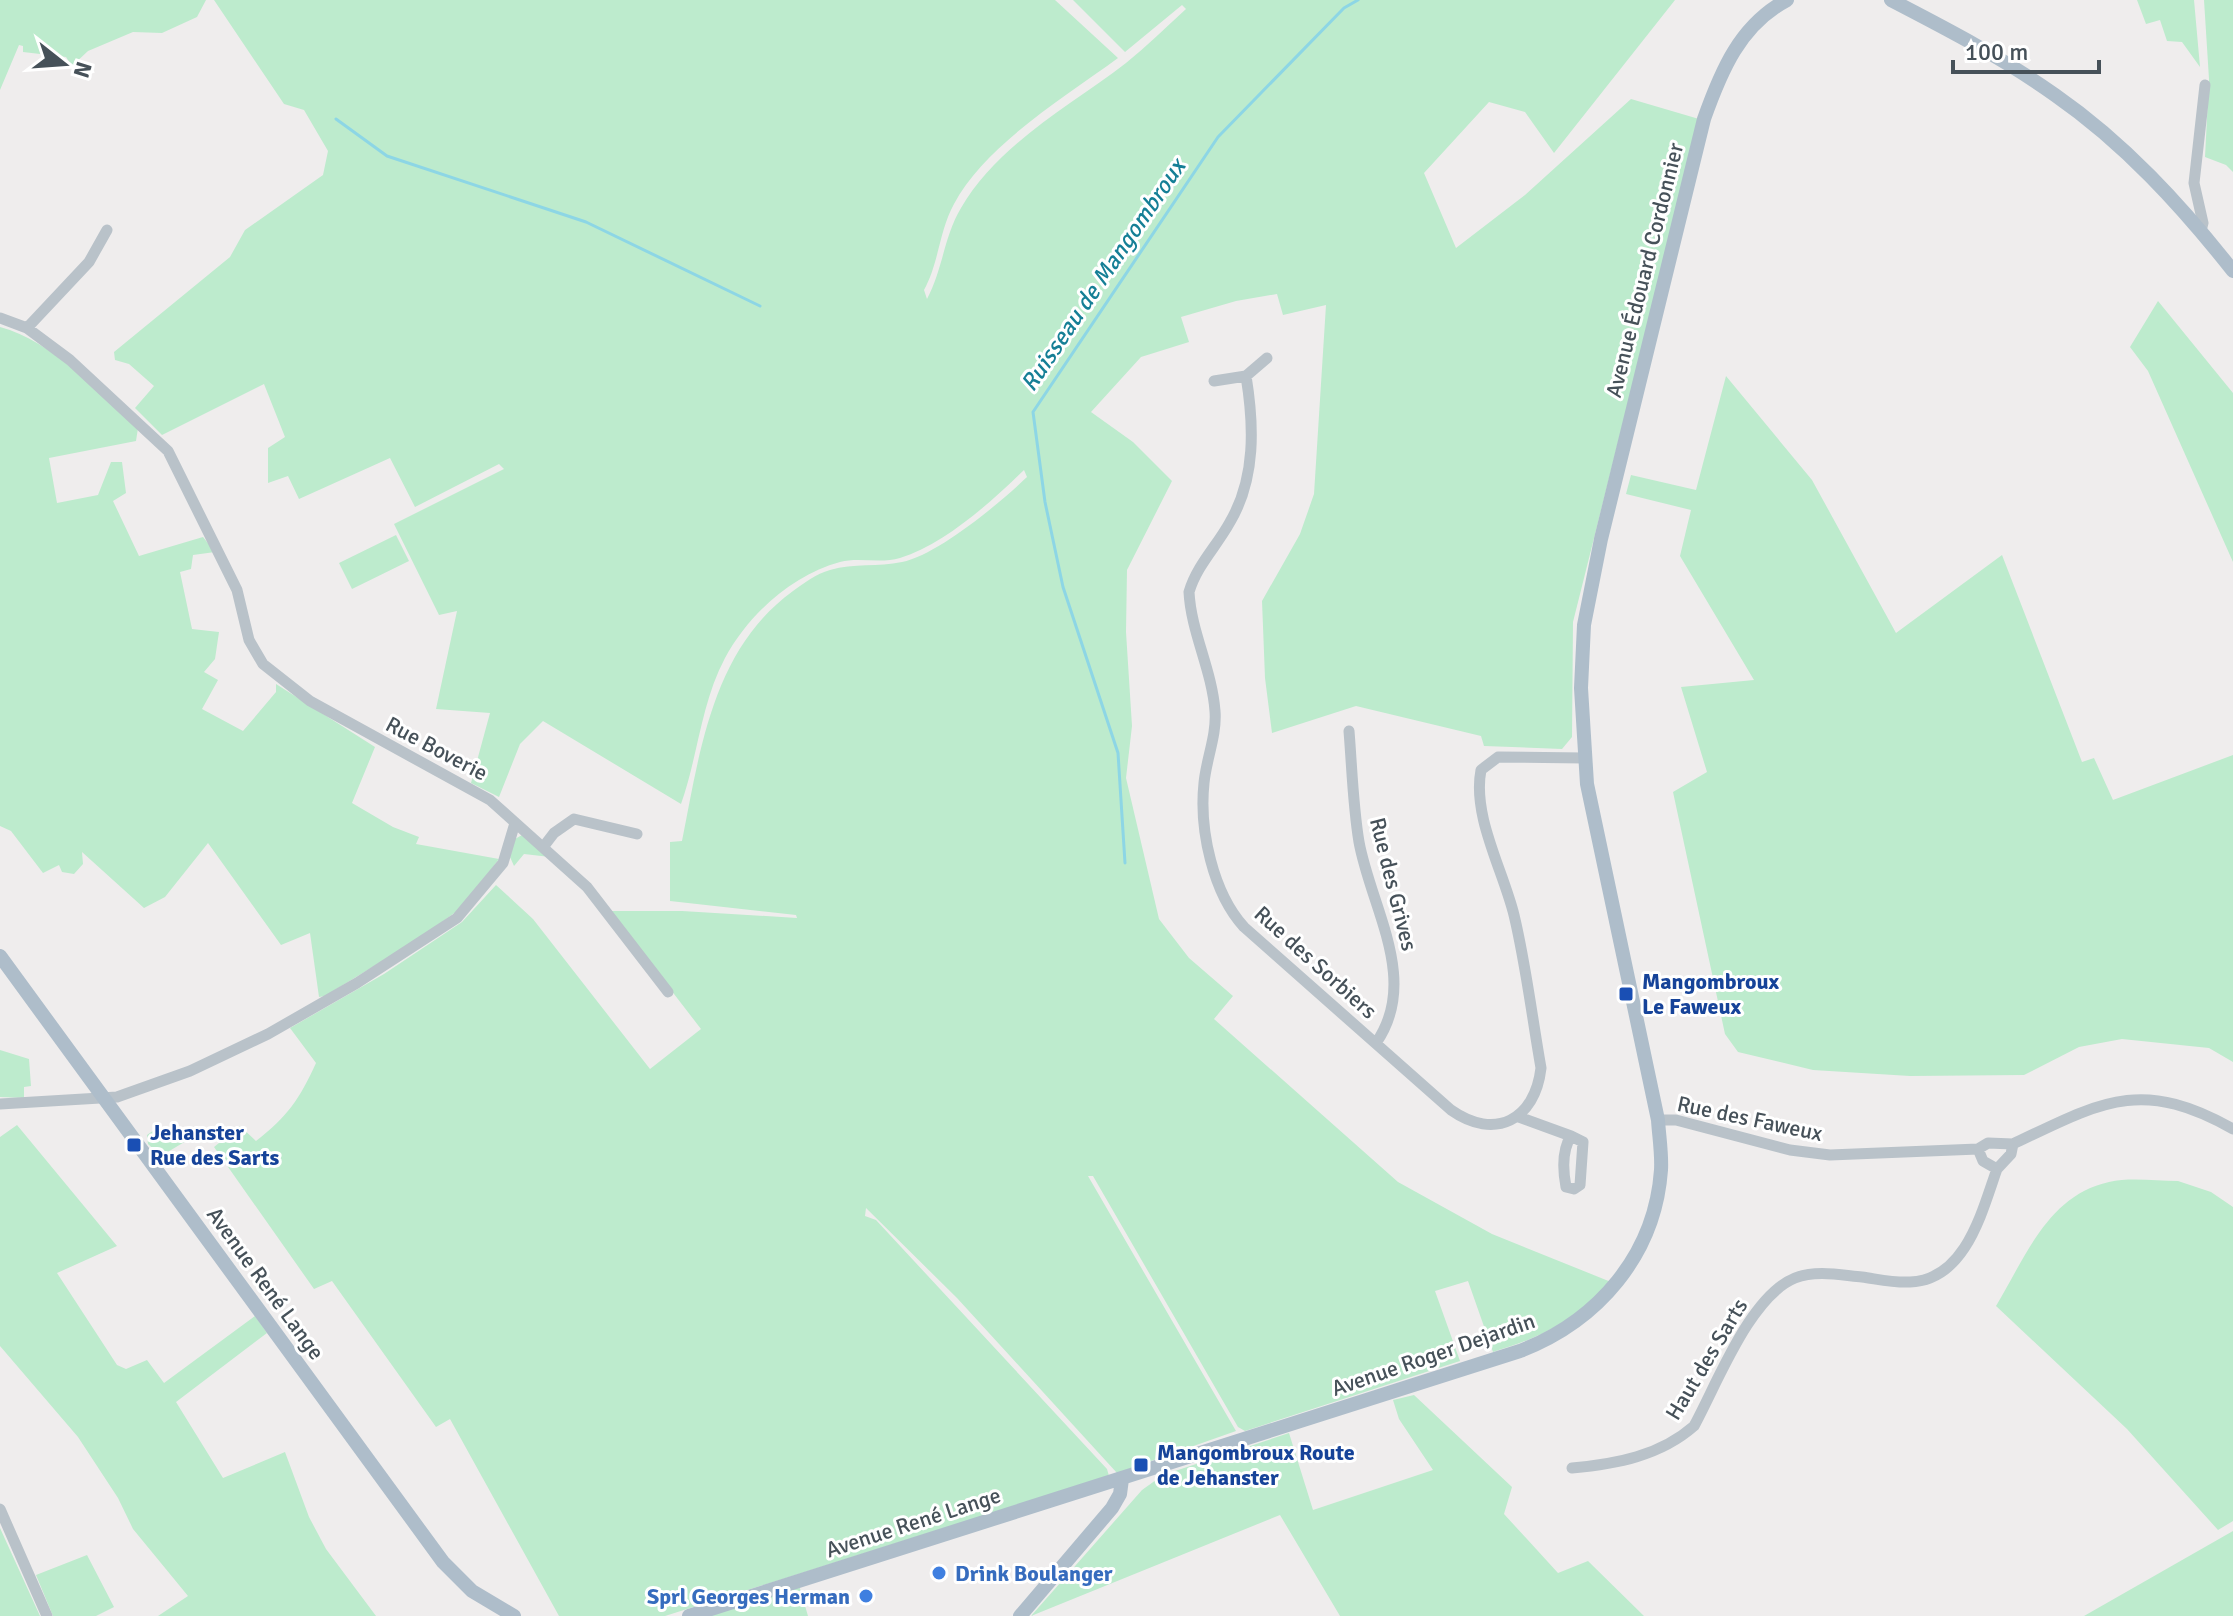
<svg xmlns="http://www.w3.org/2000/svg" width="2233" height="1616" viewBox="0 0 2233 1616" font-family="Signika,sans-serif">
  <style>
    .green { fill: #bdebcd }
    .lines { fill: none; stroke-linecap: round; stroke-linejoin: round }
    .stream { stroke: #8dd6e5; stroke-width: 3 }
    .minor { stroke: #b9c2c9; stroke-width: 11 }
    .major { stroke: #aebdca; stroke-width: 14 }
    .transit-dot { fill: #1a4fb4; stroke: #fff; stroke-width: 3 }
    .shop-dot { fill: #3f7fe0; stroke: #fff; stroke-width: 3 }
    .labels { text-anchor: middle; stroke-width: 6; stroke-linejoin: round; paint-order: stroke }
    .street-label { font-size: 22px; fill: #465159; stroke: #fff }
    .transit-label { font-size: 22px; font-weight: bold; fill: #164399; stroke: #fff; text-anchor: start }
    .shop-label { font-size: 22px; font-weight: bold; fill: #366cbe; stroke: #fff; text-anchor: start }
    .water-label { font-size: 24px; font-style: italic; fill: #157f96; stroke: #fff }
  </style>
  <rect width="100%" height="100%" fill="#efeded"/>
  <path class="green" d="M0 0H206L197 17 162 33 133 32 88 51 72 66 66 57 23 52V46L19 45 0 90Z
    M214 0H1055L1118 58C1065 97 985 145 954 204 939 231 939 263 924 290L927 299C943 269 944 236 961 208 998 144 1070 106 1126 63 1147 46 1166 27 1186 9L1182 5 1125 52 1073 0H1675L1554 153 1525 112 1489 102 1424 173 1456 248 1525 195 1631 99 1699 119 1573 622 1572 737 1562 749 1484 746 1481 736 1356 706 1272 733 1265 678 1262 601 1300 534 1314 494 1326 305 1283 315 1277 294 1236 301 1181 317 1189 342 1141 357 1091 412 1133 442 1172 481 1127 570 1126 632 1132 726 1126 778 1159 919 1189 958 1233 996 1214 1019 1398 1182 1492 1234 1611 1282C1573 1321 1545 1336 1493 1352L1468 1281 1435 1291 1460 1361 1245 1431 1238 1427 1093 1176H1088L1236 1431 1117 1473 957 1298 866 1208 865 1216 876 1220 1107 1469 1109 1476 665 1616H559L450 1419 436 1427 332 1281 314 1289 214 1147 240 1126 256 1141C288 1116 299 1100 316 1063L290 1028 384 974 462 922 496 885 533 919 650 1069 701 1029 610 911H682L797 918 796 915 670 901V842L682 841C700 750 713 649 793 591 804 583 816 574 830 570 854 563 878 567 902 562 938 555 1001 502 1027 477L1024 470C991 502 945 544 900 558 881 564 859 557 840 562 792 575 748 615 725 658 701 703 698 756 681 804L543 721 520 744 499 797 471 783 490 713 436 709 457 611 439 615 394 524 504 469 499 464 415 507 390 458 299 499 288 476 268 483V448L285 437 264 384 162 435 135 408 154 386 129 364 115 360 114 352 230 257 245 230 323 175 328 151 304 110 284 104Z
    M2137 0H2194L2200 67 2182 42 2167 41 2160 20 2146 24Z
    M2204 0H2233V172L2226 165 2205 157 2209 79Z
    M2158 301 2233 393V562L2148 371 2130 347Z
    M0 327C53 341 98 393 138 428L136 441 49 458 57 503 98 495 111 462H122L126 493 113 501 139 556 203 537 215 552 193 555 191 569 180 572 192 629 219 632 215 659 204 672 218 680 202 709 243 731 276 692V684L375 747 352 803 393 827 419 837 416 844 499 859 464 906 420 938 325 996 319 997 310 933 281 945 208 843 165 897 144 908 82 852 83 864 74 874 62 872 59 865 43 873 11 831 0 826Z
    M1726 376 1812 480 1896 633 2002 555 2082 762 2094 758 2113 800 2233 755V1062L2209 1048 2122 1039 2079 1047 2024 1075 1910 1076 1813 1070 1738 1052 1725 1034 1673 792 1707 772 1681 687 1754 680 1680 556 1691 510 1626 494 1631 475 1696 490Z
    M396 535 409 561 352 589 339 563Z
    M522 835 550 857 524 854 514 866 510 857 515 839Z
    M0 1050 29 1059 31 1086 24 1087V1098L0 1097Z
    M17 1125 117 1246 57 1273 117 1365 126 1369 147 1360 164 1383 255 1316 267 1333 176 1402 223 1478 285 1452 309 1517 326 1549 376 1616H158L188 1596 133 1529 118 1498 78 1437 0 1346V1137Z
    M157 1128 170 1129 186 1137V1141L161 1156 148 1144 147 1135Z
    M2178 1181 2211 1192 2233 1207V1521L2218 1530 2127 1429 1996 1306C2025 1258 2048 1195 2109 1182 2130 1177 2156 1181 2178 1181Z
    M1414 1395 1512 1487 1504 1514 1558 1573 1588 1561 1644 1616H1340L1280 1515 1031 1616 1142 1490 1163 1475 1289 1433 1313 1510 1433 1470 1399 1419 1393 1400Z
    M0 1528 40 1616H0Z
    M2233 1531V1616H2084Z
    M87 1555 114 1607 96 1616H53L36 1575Z
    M799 1585 808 1616H705Z"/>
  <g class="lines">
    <path class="stream" d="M336 119 387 156 586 222 760 306
      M1125 863 1118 753 1063 587 1045 502 1033 412 1218 137 1344 8 1358 0"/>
    <path class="minor" d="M2201 231 2203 223 2194 183 2205 85
      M0 318 27 328 70 360 168 451 237 590 249 640 263 664 310 701 490 800 587 887 668 992
      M27 328 89 262 107 230
      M1246 376C1254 425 1256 478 1230 522 1217 546 1197 565 1189 592 1191 632 1212 670 1215 711 1217 735 1206 760 1204 783 1199 830 1213 893 1244 927L1451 1110C1495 1141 1535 1120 1541 1068 1532 1017 1526 965 1514 915 1503 870 1472 816 1481 770L1498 757 1584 758
      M1214 381 1246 376 1267 358
      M1349 731C1352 768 1353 806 1359 842 1371 908 1420 980 1376 1043
      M544 846 554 833 574 819 637 834
      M0 1104 117 1097 190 1071 268 1034 357 983 457 918 503 863 515 823
      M1519 1117 1571 1136C1562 1150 1563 1171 1566 1187L1574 1189 1580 1185 1583 1142 1571 1136
      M1658 1120H1676L1790 1150 1830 1155 1978 1149 1988 1143 2013 1144 2011 1154 1997 1169 1983 1161 1978 1149
      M2013 1144C2101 1102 2141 1077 2233 1129
      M1572 1468C1616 1464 1660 1456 1694 1426 1717 1384 1750 1296 1795 1278 1816 1270 1840 1275 1862 1277 1877 1279 1894 1283 1910 1282 1966 1280 1982 1211 1997 1169
      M0 1509 47 1616"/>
    <path class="major" d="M1891 0C1947 29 2003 58 2055 95 2124 143 2181 205 2233 271
      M0 956 443 1562 472 1591 514 1616
      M689 1616 1520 1351C1598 1321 1655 1255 1661 1170 1662 1154 1659 1136 1658 1120L1587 784 1581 688 1584 625 1601 539 1704 119C1721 71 1740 25 1787 0
      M1020 1616 1112 1508 1120 1494 1122 1479"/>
  </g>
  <g class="transit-dot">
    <rect x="1618" y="986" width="16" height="16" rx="4"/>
    <rect x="126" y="1137" width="16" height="16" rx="4"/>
    <rect x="1133" y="1457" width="16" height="16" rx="4"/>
  </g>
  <g class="shop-dot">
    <circle cx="939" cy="1573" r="8"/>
    <circle cx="866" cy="1596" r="8"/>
  </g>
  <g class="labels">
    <g class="street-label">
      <text transform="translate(1644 270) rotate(-76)" y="8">Avenue Édouard Cordonnier</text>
      <text transform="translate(437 748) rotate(28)" y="8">Rue Boverie</text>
      <text transform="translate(1394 884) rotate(76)" y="8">Rue des Grives</text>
      <text transform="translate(1316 962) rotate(42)" y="8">Rue des Sorbiers</text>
      <text transform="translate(1750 1118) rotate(12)" y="8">Rue des Faweux</text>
      <text transform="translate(266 1283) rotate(54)" y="8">Avenue René Lange</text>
      <text transform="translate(1433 1354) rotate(-19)" y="8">Avenue Roger Dejardin</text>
      <text transform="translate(1706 1359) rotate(-59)" y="8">Haut des Sarts</text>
      <text transform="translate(913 1522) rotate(-18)" y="8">Avenue René Lange</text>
    </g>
    <g class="transit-label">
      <text x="1642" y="989">Mangombroux<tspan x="1642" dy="25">Le Faweux</tspan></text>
      <text x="150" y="1140">Jehanster<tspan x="150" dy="25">Rue des Sarts</tspan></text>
      <text x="1157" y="1460">Mangombroux Route<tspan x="1157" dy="25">de Jehanster</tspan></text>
    </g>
    <g class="shop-label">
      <text x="955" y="1581">Drink Boulanger</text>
      <text x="850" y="1604" text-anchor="end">Sprl Georges Herman</text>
    </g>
    <g class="water-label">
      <text transform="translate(1103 275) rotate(-56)" y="8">Ruisseau de Mangombroux</text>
    </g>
  </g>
  <g transform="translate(64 64) rotate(107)" stroke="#ffffff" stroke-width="6" paint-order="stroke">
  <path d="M0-6L14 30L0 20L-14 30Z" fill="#465159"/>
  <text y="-12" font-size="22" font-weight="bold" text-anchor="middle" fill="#465159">N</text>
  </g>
  <path d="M1953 60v12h146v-12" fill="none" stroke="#465159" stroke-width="4"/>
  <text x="1965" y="60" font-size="24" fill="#465159" stroke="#ffffff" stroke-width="6" paint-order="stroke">100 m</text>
</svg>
